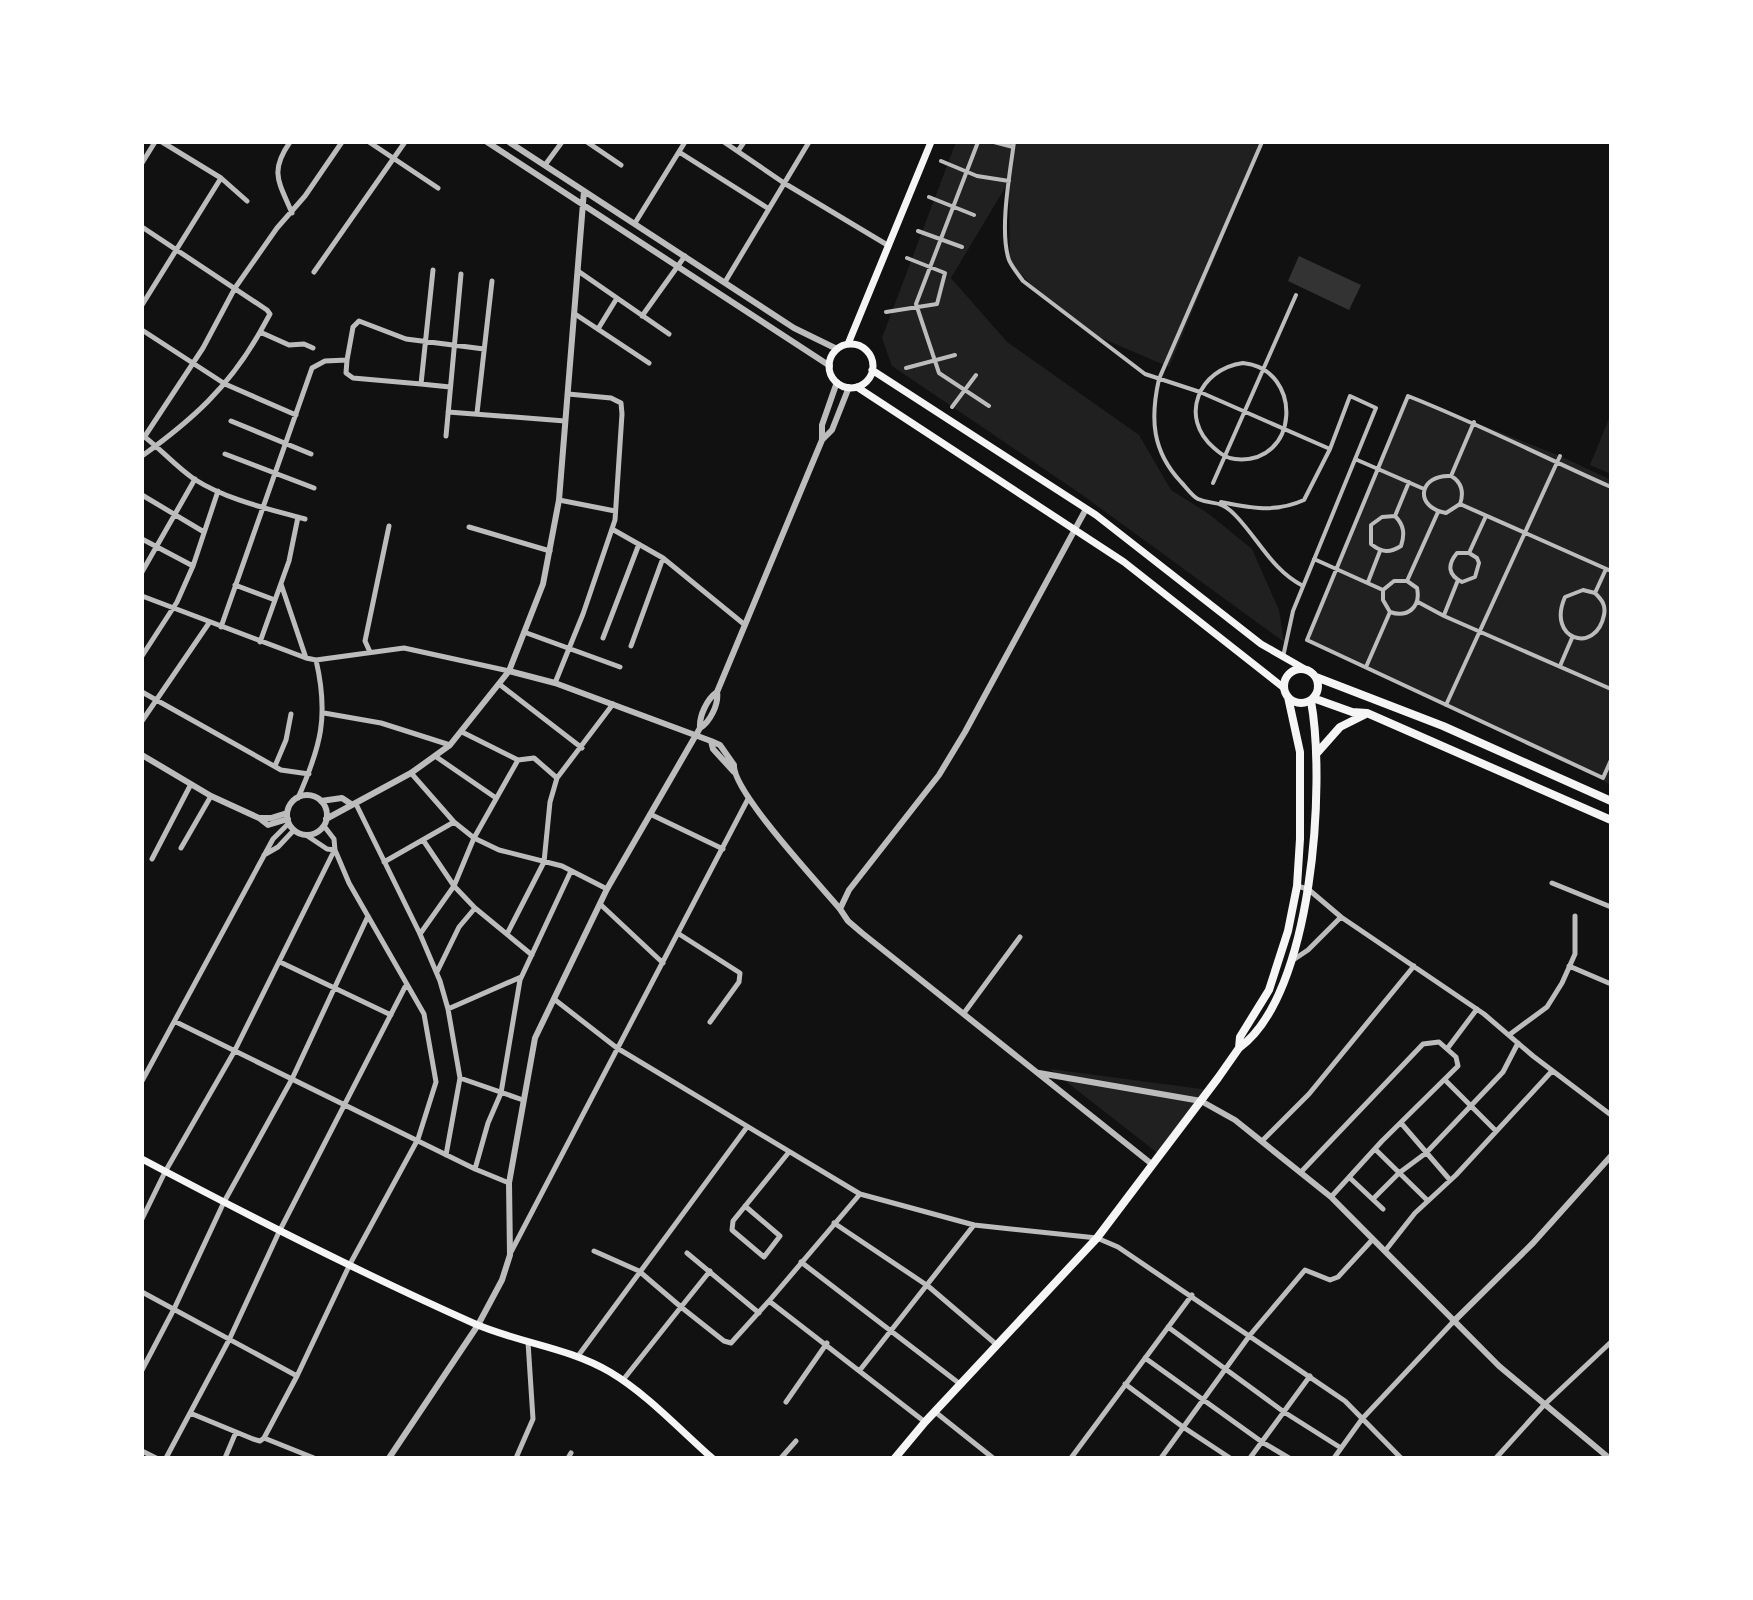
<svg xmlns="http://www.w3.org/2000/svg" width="1753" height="1600" viewBox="0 0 1753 1600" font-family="'Open Sans',sans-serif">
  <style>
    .green { fill: #202020 }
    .water { fill: #333 }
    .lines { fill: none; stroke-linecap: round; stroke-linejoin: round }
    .pedestrian { stroke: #bcbcbc; stroke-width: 4 }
    .minor { stroke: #bcbcbc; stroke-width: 5 }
    .tertiary { stroke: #bcbcbc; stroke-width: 6 }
    .secondary { stroke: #f5f5f5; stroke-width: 7 }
    .primary { stroke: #f5f5f5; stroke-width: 8 }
  </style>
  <rect width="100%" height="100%" fill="#111"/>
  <path class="green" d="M956 142H1263L1169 367 1092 334 1041 295 1010 262 1009 181 951 278 1007 342 1139 435 1171 490 1209 514 1252 549 1279 610 1284 642 1081 494 892 366 882 338Z
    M1408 396 1560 456 1611 480V785L1601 780 1602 777 1307 640Z
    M1611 414V474L1590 465Z
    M1050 1069 1209 1090 1160 1155Z"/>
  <path class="water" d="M1299 256 1361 285 1349 310 1288 281Z"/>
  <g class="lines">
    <path class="pedestrian" d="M978 142 916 304 939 373 989 406
      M994 142 1013 147
      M1014 142C1010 173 999 231 1009 260 1012 267 1018 274 1023 281L1145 374 1200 392 1330 449
      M1262 142 1159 379C1150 419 1152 451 1181 482 1186 487 1192 496 1198 499 1214 506 1219 498 1236 516 1259 540 1272 570 1303 586
      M941 161 977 176 1009 181
      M929 197 974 215
      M918 231 962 247
      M886 312 937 304 945 273 907 258
      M1243 363C1304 369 1300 466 1235 459 1226 458 1221 454 1214 448 1178 417 1199 369 1243 363Z
      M906 368 955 355
      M952 407 976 375
      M1355 459 1424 489
      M1451 476C1419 474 1413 507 1446 513L1460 504C1464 493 1462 482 1451 476L1474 422
      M1213 483 1296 295
      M1611 487C1543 457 1477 423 1408 396L1307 640 1603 778 1611 760
      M1221 502C1251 508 1275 513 1304 500L1330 449 1350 396 1376 408 1293 611 1283 657
      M1460 504 1611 571
      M1395 516C1404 525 1405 534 1401 546 1390 553 1382 553 1371 544V525L1382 517 1395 516 1409 482
      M1469 553H1457C1447 565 1448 575 1462 582L1475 577 1479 563 1477 558 1469 553 1486 516
      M1314 559 1383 590
      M1407 581H1394L1383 590V600L1390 612C1408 618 1421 607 1417 588L1407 581 1438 512
      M1368 582 1380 551
      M1595 593 1583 590 1565 597C1546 640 1596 655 1604 615 1606 605 1602 600 1595 593L1606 569
      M1418 602 1444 616 1611 689
      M1444 615 1458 580
      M1560 666 1572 638
      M1366 667 1390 612
      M1446 705 1560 456"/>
    <path class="minor" d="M162 142 221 178 247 201
      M290 142C269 172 279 182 292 213
      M369 142 438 188
      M587 142 621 165
      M724 142 784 183 889 246
      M738 151 744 142
      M679 152 769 209
      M142 163 155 142
      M545 165 562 142
      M635 223 685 142
      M142 227 267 310 270 314 260 332
      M433 270 421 384 450 387
      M578 271 669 334
      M314 272 405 142
      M725 282 809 142
      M142 305 221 178
      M575 314 649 363
      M642 316 685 256
      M598 329 617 298
      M142 330 225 384 296 415
      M347 360 353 327 359 321 406 339 484 349
      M448 412 565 421
      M477 413 492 281
      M231 421 311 454
      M142 435C160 448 175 466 194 479 227 500 269 509 305 519
      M145 436 203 348 235 288 277 228 305 196 342 142
      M446 436 461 274
      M225 454 314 488
      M142 456C192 420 229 387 260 332L289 345 304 344 313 348
      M142 495 204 532
      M559 500 615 511
      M469 527 550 551
      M612 529 663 558 745 625
      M142 539 193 566
      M142 572 195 479
      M281 584 306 658
      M235 585 275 600
      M142 596 306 658 316 660 404 648 509 671
      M221 627 312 368 325 361 347 360 346 373 353 378 421 384
      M524 632 620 667
      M603 638 639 544
      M260 642 289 561 298 517
      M631 646 663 558
      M370 652 365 641 389 526
      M142 656 177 602 193 566 218 491
      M555 683 583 614 615 520 622 414 621 403 611 398 568 394
      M499 684 582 748
      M142 692 281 770 309 774
      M324 713 381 723 450 745
      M142 721 209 623
      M462 732 518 760
      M435 756 496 798
      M275 766 286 740 291 714
      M411 773 454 822 474 838 499 850 562 866 607 889
      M298 798C321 746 329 716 316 660
      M356 804 420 934 440 981 448 1009 460 1078 446 1155
      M650 814 723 849
      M306 835 327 849 335 850
      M423 840 454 886 475 908 532 955
      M181 848 211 796
      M264 855 278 847 294 830
      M152 859 191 784
      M384 862 454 822
      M1552 883 1611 907
      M1297 886 1308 889 1341 917
      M600 904 663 963
      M420 934 454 886 474 838 518 760 534 758 557 778 613 704
      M507 934 544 862 550 802 557 778
      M679 934 740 973 739 982 710 1022
      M1293 960 1308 950 1341 917 1484 1014 1533 1056 1611 1115
      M280 962 391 1015
      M1569 966 1611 984
      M437 972 459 927 475 908
      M554 999 617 1048 860 1194 974 1225 1097 1238 1118 1247 1345 1401 1401 1458
      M448 1009 521 977
      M964 1013 1020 937
      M176 1022 475 1169 509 1183
      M1509 1035 1547 1007 1562 983 1575 954V916
      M1447 1049 1477 1009
      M460 1078 523 1100
      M1445 1080 1496 1131
      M142 1081 273 839 289 823
      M1401 1123 1450 1180
      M1262 1141 1309 1094 1414 966
      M1375 1149 1428 1201
      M475 1169 488 1123 501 1093 520 980 571 871
      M1301 1172 1423 1044 1439 1042 1456 1057 1458 1066 1382 1141 1331 1197
      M1350 1178 1383 1209
      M860 1194 769 1301 925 1422
      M1373 1199 1399 1173 1426 1153 1503 1072 1518 1043
      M745 1206 780 1236 764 1257 732 1230 733 1221 789 1152
      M142 1219 165 1172 234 1052 334 851
      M834 1223 928 1286 997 1345
      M594 1251 639 1271 681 1307 710 1271
      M1385 1251 1415 1213 1456 1175 1552 1071
      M511 1252 748 799
      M687 1253 759 1313
      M801 1262 960 1384
      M142 1292 297 1376
      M1168 1327 1284 1412 1341 1448
      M578 1356 747 1127
      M1145 1358 1262 1442 1289 1458
      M142 1370 174 1309 224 1202 292 1079 368 916
      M860 1370 974 1225
      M623 1380 681 1307 724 1341 731 1343 769 1301
      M1125 1384 1183 1427 1230 1458
      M786 1402 827 1343
      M934 1411 993 1458
      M190 1413 253 1439 260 1441 264 1438 314 1458
      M264 1438 297 1376 350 1264 418 1139 436 1082 424 1014 349 883 335 850 334 839 324 826
      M142 1451 156 1458
      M166 1458 229 1340 279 1232 405 987
      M225 1458 236 1432
      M516 1458 533 1419 528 1342
      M568 1458 571 1453
      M781 1458 796 1441
      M1071 1458 1192 1295
      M1161 1458 1250 1335 1305 1270 1330 1280 1338 1277 1373 1239
      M1250 1458 1310 1376
      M1334 1458 1362 1419 1453 1322
      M1496 1458 1544 1405 1611 1342"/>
    <path class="tertiary" d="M487 142 830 366
      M509 142 794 328 837 349
      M822 440V425L837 382
      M1086 509 965 732 939 775 849 890 840 909 848 921 862 933 1153 1165
      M509 671 555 683 711 741 720 745 734 765C732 791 820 885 840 909
      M717 692C719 704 710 722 700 728 699 716 707 699 717 692L822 440 832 430 849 387
      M711 741 713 749 734 772
      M142 755 211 796 259 818 268 825 288 819
      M287 815a20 20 0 1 1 40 0a20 20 0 1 1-40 0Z
      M321 801 342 798 351 804
      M259 818H271L287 813
      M326 819 411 773 450 745 509 671 543 584 559 500 584 191
      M1039 1073 1201 1101 1235 1120 1331 1197 1499 1366 1609 1458
      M1453 1322 1533 1243 1611 1156
      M389 1458 478 1325 502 1280 510 1255 509 1183 535 1038 607 889 700 728"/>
    <path class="secondary" d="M848 344 931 142
      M829 366a22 22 0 1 1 44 0a22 22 0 1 1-44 0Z
      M872 370 1096 515 1261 644 1303 668
      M857 387 1124 562 1284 688
      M142 1159C251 1217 361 1273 473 1323 518 1343 568 1347 610 1372 647 1394 679 1429 712 1458"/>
    <path class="primary" d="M1284 686a17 17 0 1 1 34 0a17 17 0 1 1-34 0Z
      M1316 677 1443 726 1611 801
      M1313 698 1352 712 1367 713 1611 820
      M1317 753 1340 727 1366 714
      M1239 1048C1313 995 1326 783 1311 701
      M895 1458 925 1422 1097 1238 1218 1078 1239 1048 1240 1037 1269 990 1288 931 1297 886 1300 839V752L1288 697"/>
  </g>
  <rect width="1753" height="1600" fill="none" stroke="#ffffff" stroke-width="288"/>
</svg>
